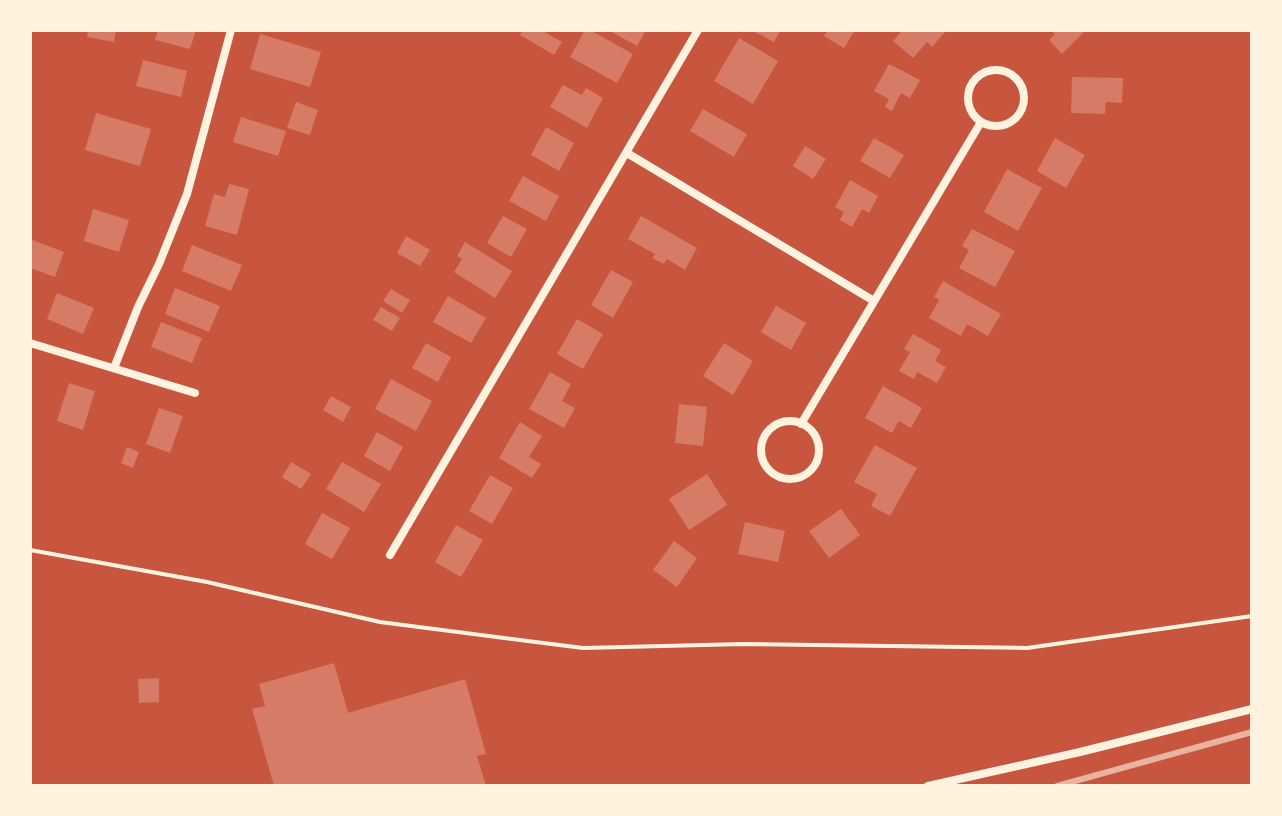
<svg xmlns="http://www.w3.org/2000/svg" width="1282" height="816" viewBox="0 0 1282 816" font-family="'Zilla Slab',serif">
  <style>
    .building { fill: #d67c66 }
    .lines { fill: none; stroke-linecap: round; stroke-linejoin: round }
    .path { stroke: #fff3e0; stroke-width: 4 }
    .minor { stroke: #fff3e0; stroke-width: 8 }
    .rail { stroke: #e9b49f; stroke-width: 6 }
  </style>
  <rect width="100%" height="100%" fill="#c8553d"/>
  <path class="building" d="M88 30H116L114 42 87 37Z
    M158 30H196L190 49 155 40Z
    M523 30H541L562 42 554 55 520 35Z
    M585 30H590L633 54 617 83 570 57Z
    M608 30H646L637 46Z
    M751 30H781L774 42Z
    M828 30H855L844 48 824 36Z
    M903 30H942L945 32 932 47 927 42 913 58 893 41Z
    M1050 30H1086L1062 54 1049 40 1055 34Z
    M260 34 321 52 310 87 250 69Z
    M739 38 778 61 753 104 714 81Z
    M143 60 187 71 181 97 136 86Z
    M889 64 920 80 910 98 901 93 892 111 885 107 889 99 874 91Z
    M1072 77 1123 78 1122 103 1106 102 1105 114 1071 113Z
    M563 85 582 95 586 88 603 98 587 128 550 107Z
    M296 102 318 110 310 135 287 128Z
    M703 109 747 134 734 157 690 131Z
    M96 113 151 129 140 166 85 150Z
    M241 117 286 131 278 156 233 142Z
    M546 127 574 143 559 171 531 155Z
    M874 138 904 155 890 178 860 161Z
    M1055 138 1085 155 1066 188 1037 171Z
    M805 146 826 159 813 179 793 166Z
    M1007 169 1042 188 1018 231 984 212Z
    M523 176 559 196 546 221 509 201Z
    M850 180 878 196 869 213 862 209 852 227 840 220 844 212 835 207Z
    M229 184 249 189 237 235 205 226 214 194 225 197Z
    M93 209 129 220 119 252 84 241Z
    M503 216 527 229 511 257 487 243Z
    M641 216 697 248 685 270 667 259 664 264 652 258 655 254 628 239Z
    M972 229 1015 251 995 287 959 268 969 250 962 246Z
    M406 236 430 250 420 266 397 253Z
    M30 239 64 252 55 277 30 268Z
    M465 242 512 271 495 298 454 272 462 259 457 256Z
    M192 245 242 265 231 291 182 271Z
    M611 270 633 282 613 318 591 305Z
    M943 281 1001 314 988 336 967 324 961 336 929 318 939 300 934 297Z
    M175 288 220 306 209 332 165 314Z
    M391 289 410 300 402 313 383 301Z
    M57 293 94 308 83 334 47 319Z
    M448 296 486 318 471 343 433 322Z
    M776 306 806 323 791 350 761 332Z
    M381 307 400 318 392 331 373 320Z
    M577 319 603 334 583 369 557 354Z
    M161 322 202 338 192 363 151 347Z
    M913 334 941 350 935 361 946 367 937 383 917 372 914 379 899 371 910 352 904 349Z
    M426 343 451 357 438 382 412 368Z
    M724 343 753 361 733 395 703 376Z
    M550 372 571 384 562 401 575 408 564 428 529 409Z
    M391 379 432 401 416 431 375 409Z
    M69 383 95 391 83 430 57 421Z
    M883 386 922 408 911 428 899 421 892 433 865 418Z
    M331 396 351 407 343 422 323 410Z
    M679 404 707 407 703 446 675 443Z
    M159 408 183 416 170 453 146 444Z
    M520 422 542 436 529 457 541 464 532 478 499 458Z
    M377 432 403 447 390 471 364 456Z
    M875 445 917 468 890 516 871 506 877 494 854 482Z
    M127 447 139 452 133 468 121 463Z
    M291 462 311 474 301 489 282 477Z
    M342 462 381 484 364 512 326 489Z
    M707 474 727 505 689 530 669 499Z
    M490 475 513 488 492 524 469 511Z
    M841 509 860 535 829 558 809 531Z
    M322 513 350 528 332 559 305 544Z
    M745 522 785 531 778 562 738 554Z
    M456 525 483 540 461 577 435 562Z
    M674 541 697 558 677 587 653 570Z
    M334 663 348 713 465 679 486 754 477 756 486 786H274L252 709 265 706 259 684Z
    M159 678V702L139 703 138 679Z"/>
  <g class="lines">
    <path class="path" d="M30 550 207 582 380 622 583 648 743 644 1027 648 1252 616"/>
    <path class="minor" d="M968 98a28 28 0 1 1 56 0a28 28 0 1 1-56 0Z
      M627 153 874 301
      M30 343 195 393
      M114 368 138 307 159 264 187 194 231 30
      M761 450a29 29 0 1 1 58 0a29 29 0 1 1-58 0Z
      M801 424 981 122
      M390 555 698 30
      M928 786 1080 752 1252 709"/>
    <path class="rail" d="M1057 786 1252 732"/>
  </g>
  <rect width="1282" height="816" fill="none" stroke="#fff3e0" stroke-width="64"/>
</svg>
